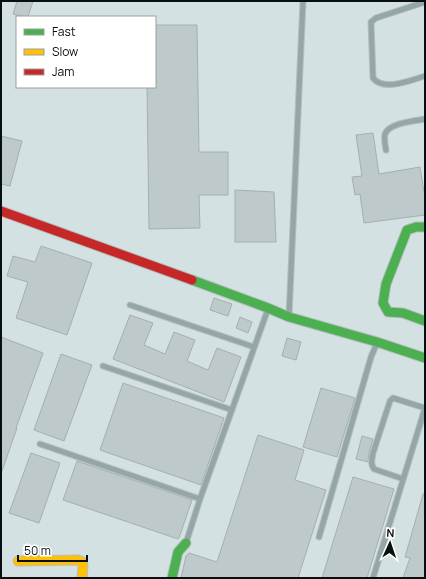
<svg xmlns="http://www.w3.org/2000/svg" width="426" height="579" viewBox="0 0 426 579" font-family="Manrope,sans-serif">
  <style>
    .building { fill: #bec9cb; stroke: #a5afb0 }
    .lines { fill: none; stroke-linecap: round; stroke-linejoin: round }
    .lane-casing { stroke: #b5bfc0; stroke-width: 7 }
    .fast-casing { stroke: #b5bfc0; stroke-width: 11 }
    .slow-casing { stroke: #b5bfc0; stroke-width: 11 }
    .jam-casing { stroke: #b5bfc0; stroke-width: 11 }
    .lane { stroke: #95a6a8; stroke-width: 5 }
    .fast { stroke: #4caf50; stroke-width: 9 }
    .slow { stroke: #ffc107; stroke-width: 9 }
    .jam { stroke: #c62828; stroke-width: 9 }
  </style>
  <rect width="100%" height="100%" fill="#d4e1e3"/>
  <path class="building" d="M17 1H33L28 17H25L13 14Z
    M155 25H197L199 152H228V195H199L200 228 149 229 147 87H155Z
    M373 133 379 174 420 167 424 192H425V215L364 223 360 194 355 195 352 177 362 176 356 135Z
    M1 136 22 141 10 186 1 184Z
    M235 190 274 192 276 242H235Z
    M41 246 92 263 67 335 16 318 28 282 7 276 13 256 35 262Z
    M214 298 232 304 228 316 210 310Z
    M130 315 153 323 144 345 165 354 174 332 195 340 187 361 208 370 217 348 241 357 224 402 113 359Z
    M240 317 252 322 248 333 236 328Z
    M1 337 43 353 16 428H17L2 471 1 470Z
    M287 338 301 342 296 360 282 356Z
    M61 354 92 365 64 441 34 430Z
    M123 383 224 418 201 485 100 450Z
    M321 388 355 398 337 457 303 447Z
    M258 435 304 450 295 480 326 490 298 578H181L186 556 189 553 217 562Z
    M362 436 373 439 369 452 368 462 356 459Z
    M31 453 60 463 39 523 9 513Z
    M77 461 192 500 179 538 178 539 63 500Z
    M353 477 394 489 367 578H322Z
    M423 494H425V578H403L410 558 405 557Z"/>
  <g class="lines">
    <g class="lane-casing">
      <path id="lane" d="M425 2 376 18 371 22 373 78C384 92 411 80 425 76
        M386 150C385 145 384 139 385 134 389 123 414 121 425 119
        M130 305 254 347
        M289 316 303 1
        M103 366 232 410
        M40 444 200 499
        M403 479 374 469C370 464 372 459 373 453L390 401 393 398 425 408
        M319 537 371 357 377 343
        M186 543 200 499 268 309
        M373 578 425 408"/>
    </g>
    <g class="fast-casing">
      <path id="fast" d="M425 227H416L407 230 386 284 383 303 388 312 403 313 425 321
        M192 280 268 308 289 317 377 342 425 358
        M172 578 178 552 186 543"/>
    </g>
    <g class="slow-casing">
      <path id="slow" d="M18 561 78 560 82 562 83 566 82 578"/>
    </g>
    <g class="jam-casing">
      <path id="jam" d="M1 211 192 280"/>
    </g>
    <use href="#lane" class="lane"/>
    <use href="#fast" class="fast"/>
    <use href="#slow" class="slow"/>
    <use href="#jam" class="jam"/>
  </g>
  <rect width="426" height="579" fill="none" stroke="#070f10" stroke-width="4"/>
  <rect x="16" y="16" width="140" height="72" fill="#ffffff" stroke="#9c9f9f"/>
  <rect x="24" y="29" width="20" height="6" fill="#4caf50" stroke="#9c9f9f"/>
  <text x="52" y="36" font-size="12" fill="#070f10">Fast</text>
  <rect x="24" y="49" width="20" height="6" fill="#ffc107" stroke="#9c9f9f"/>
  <text x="52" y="56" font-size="12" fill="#070f10">Slow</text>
  <rect x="24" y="69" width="20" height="6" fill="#c62828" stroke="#9c9f9f"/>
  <text x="52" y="76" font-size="12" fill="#070f10">Jam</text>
  <g transform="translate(390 543) rotate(3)" stroke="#ffffff" stroke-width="3" paint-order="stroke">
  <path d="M0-3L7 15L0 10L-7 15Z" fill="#070f10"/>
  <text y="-6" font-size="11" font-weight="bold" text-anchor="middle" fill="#070f10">N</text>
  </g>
  <path d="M18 555v6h69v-6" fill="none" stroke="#070f10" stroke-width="2"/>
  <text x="24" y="555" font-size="12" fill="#070f10" stroke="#ffffff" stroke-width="3" paint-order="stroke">50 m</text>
</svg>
